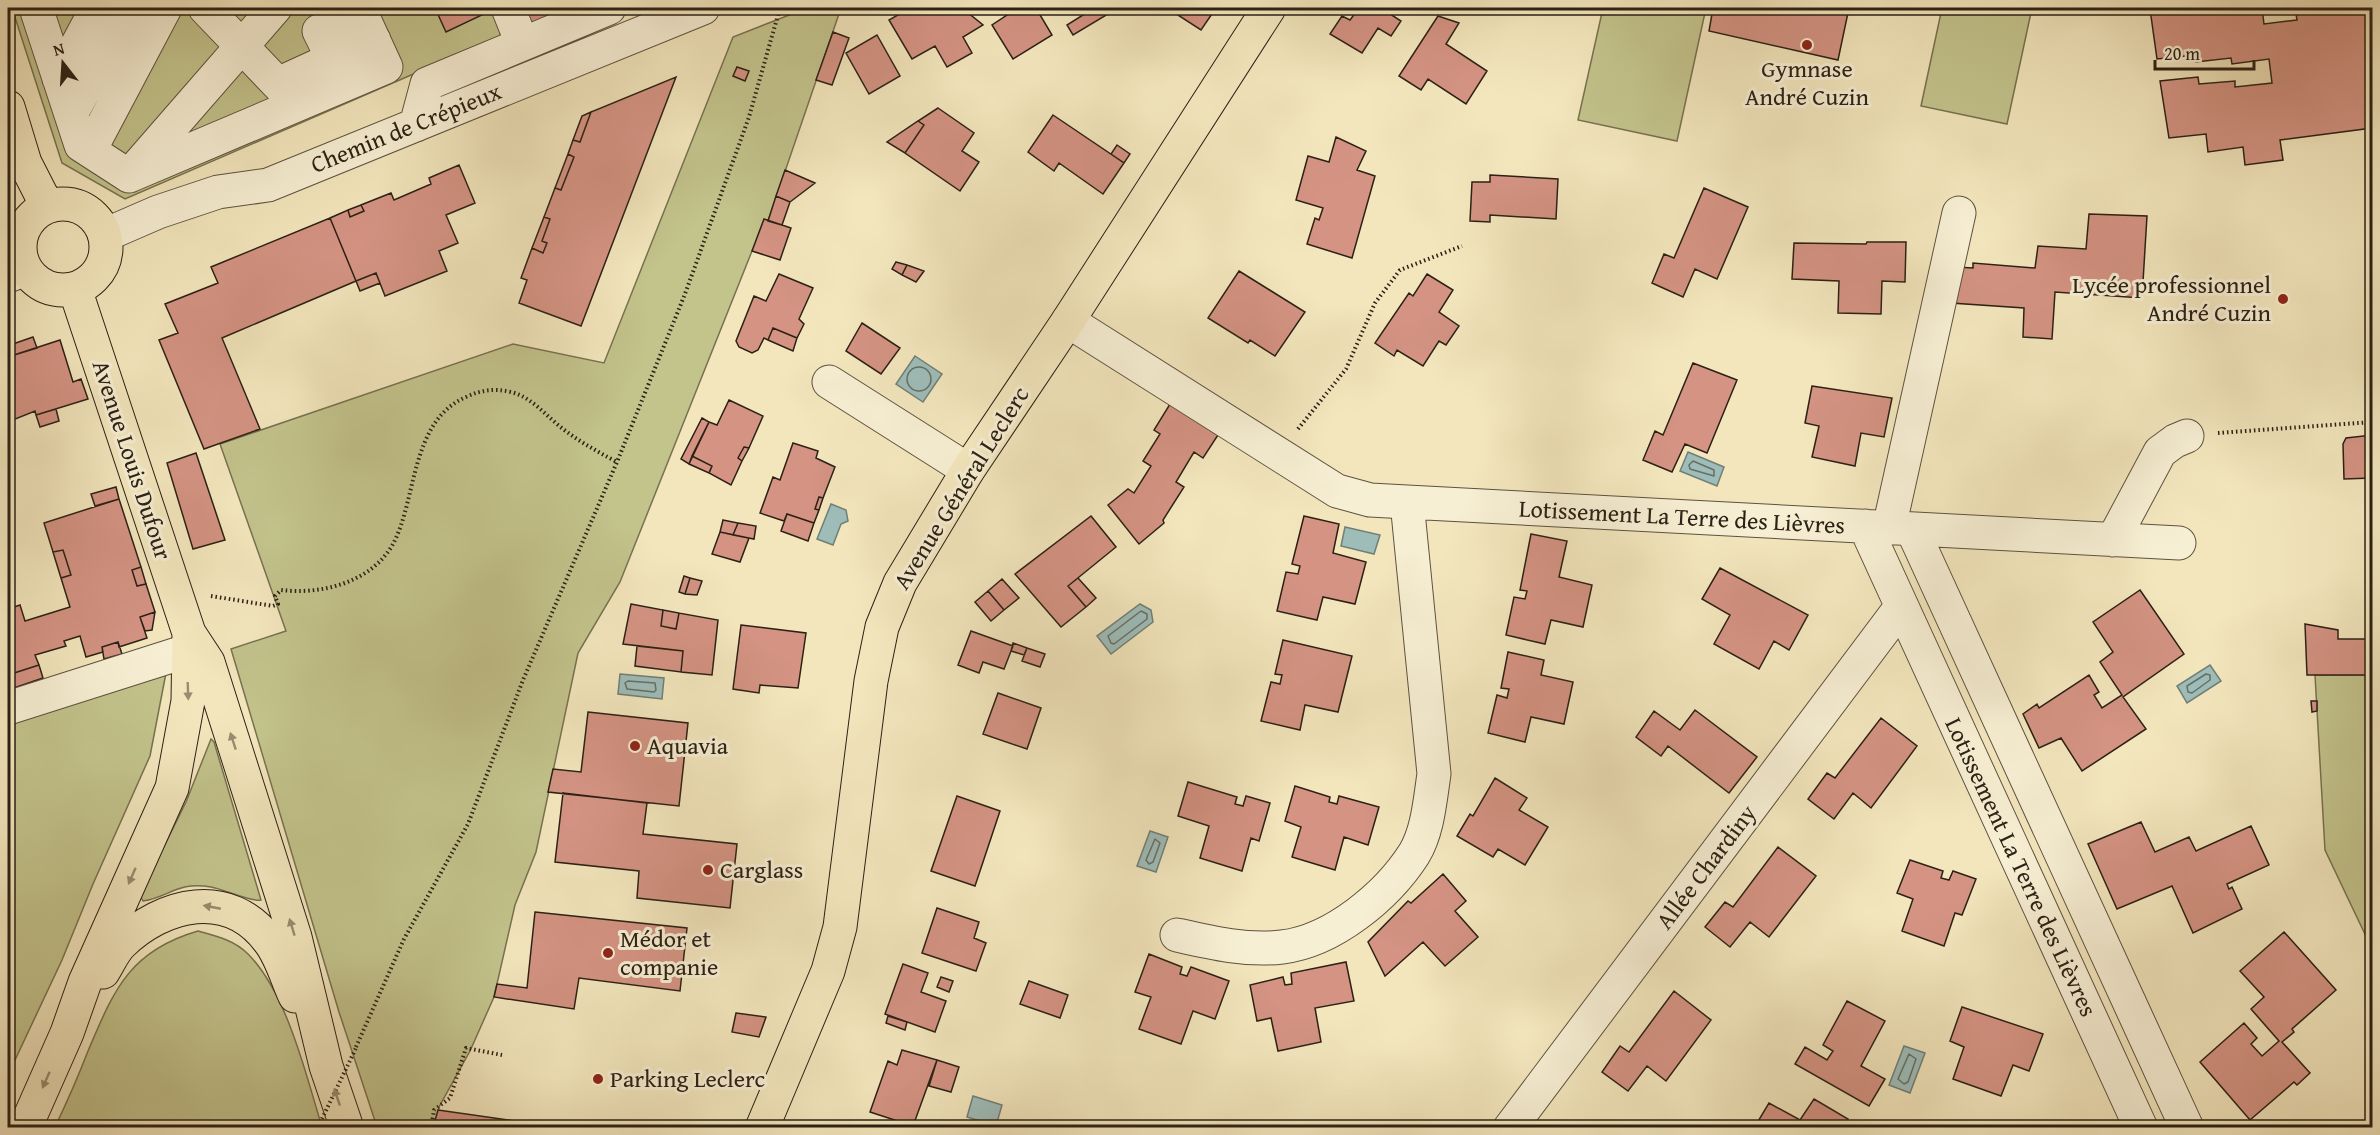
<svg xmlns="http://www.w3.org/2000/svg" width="2380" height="1135" viewBox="0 0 2380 1135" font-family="'Gentium Book Plus',serif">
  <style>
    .green { fill: #c3c38c; stroke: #777250; stroke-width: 1.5 }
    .water { fill: #9ebdb9; stroke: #707f77; stroke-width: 1.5 }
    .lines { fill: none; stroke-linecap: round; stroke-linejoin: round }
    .shore { stroke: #646f67; stroke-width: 1.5 }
    .building { fill: #d49383; stroke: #2b2115; stroke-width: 1.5 }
    .minor-casing { stroke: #5d523f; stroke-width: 35 }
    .major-casing { stroke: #2b2115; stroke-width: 35 }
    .path { stroke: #2b2115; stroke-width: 4; stroke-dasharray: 1.5 3; stroke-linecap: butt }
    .minor { stroke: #f7efd4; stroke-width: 33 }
    .major { stroke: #f3e6bd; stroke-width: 33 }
    .path-bridge { stroke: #2b2115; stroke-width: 4; stroke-dasharray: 1.5 3; stroke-linecap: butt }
    .oneway { fill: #998d71 }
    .poi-dot { fill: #8f2418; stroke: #f7efd4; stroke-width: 2 }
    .labels { text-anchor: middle; stroke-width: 6; stroke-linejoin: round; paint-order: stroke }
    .poi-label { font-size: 24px; fill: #2b2115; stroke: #f7efd4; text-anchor: start }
    .street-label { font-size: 24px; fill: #2b2115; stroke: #f7efd4 }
  </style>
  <rect width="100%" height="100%" fill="#f3e6bd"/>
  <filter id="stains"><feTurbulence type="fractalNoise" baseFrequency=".00333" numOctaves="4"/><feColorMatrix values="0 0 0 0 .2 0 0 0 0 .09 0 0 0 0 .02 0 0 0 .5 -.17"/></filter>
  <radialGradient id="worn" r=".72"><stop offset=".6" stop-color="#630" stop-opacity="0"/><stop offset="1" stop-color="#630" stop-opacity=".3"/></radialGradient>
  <path class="green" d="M12 8H498L505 24 499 37 125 199 62 163Z
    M807 8H841L768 221 752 251 620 582 578 653 536 852 515 905 494 997 470 1051 439 1107 436 1123 431 1127H377L339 1012 231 649 286 631 220 444 513 344 604 363 733 37Z
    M1603 8H1706L1677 141 1578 120Z
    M1942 8H2032L2007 124 1921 106Z
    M166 673 150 756 93 884 62 960 8 1075V723Z
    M2315 675H2372V949L2325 850Z
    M211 739 214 742 261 900C254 903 223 889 211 887 177 881 170 897 143 901L140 895 186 802Z
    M198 931C216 936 234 940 248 954 287 993 306 1075 322 1127H55C67 1102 78 1077 88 1051 114 990 129 951 198 931Z"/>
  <path class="water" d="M915 356 942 374 923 402 896 384Z
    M1688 452 1724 467 1717 486 1680 471Z
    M831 504 846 510 848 521 841 524 833 545 817 539Z
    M1345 527 1380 535 1374 554 1341 546Z
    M1140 604 1151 610 1153 622 1111 654 1097 636Z
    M2210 665 2221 681 2187 703 2177 686Z
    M620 674 664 678 662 699 618 694Z
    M1150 831 1168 837 1156 872 1137 866Z
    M1904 1046 1925 1053 1910 1093 1889 1085Z
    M973 1096 1002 1105 996 1126 967 1117Z"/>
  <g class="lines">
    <path class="shore" d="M907 379a12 12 0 1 1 24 0a12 12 0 1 1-24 0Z
      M1693 461 1714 470V476L1690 469 1689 465Z
      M1141 611 1147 614V619L1114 644 1111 643 1108 636Z
      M2206 674 2210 675V680L2192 693 2188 692 2187 686Z
      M628 681 655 683 656 690 654 692 627 689 625 683Z
      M1155 839 1160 843 1153 862 1149 864 1146 860Z
      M1909 1054 1916 1059 1908 1082 1904 1084 1898 1079Z"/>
  </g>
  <path class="building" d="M435 8H481L484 14 446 32Z
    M520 8H575L527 27Z
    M910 8H962L983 25 963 37 972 53 947 67 935 46 912 59 889 20Z
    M1006 8H1036L1052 35 1013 59 992 25 1010 13Z
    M1094 8H1118L1073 35 1067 25Z
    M1167 8H1216L1201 30Z
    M1359 8H1381L1401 21 1391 36 1378 28 1362 53 1330 34 1342 16 1350 20Z
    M1713 8H1849L1838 60 1709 31Z
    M2164 8H2190V10L2224 8 2225 12 2262 8 2264 24 2297 20 2295 8H2322L2324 14 2334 12V8H2372V128L2280 140 2283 160 2245 165 2243 147 2208 152 2206 134 2169 138 2160 81 2198 77 2199 84 2235 81V87L2272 83 2269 59 2232 64 2231 58 2196 62 2195 55 2157 59 2150 9Z
    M2322 8H2334V12L2324 14Z
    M1438 16 1459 23 1446 44 1487 71 1466 104 1428 79 1421 90 1399 76Z
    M833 32 849 38 832 85 816 80Z
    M877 35 900 76 869 94 846 53Z
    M737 67 749 71 745 81 733 76Z
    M676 77 581 326 519 303 527 280 521 278 532 248 543 253 547 243 542 241 550 219 544 217 555 188 561 190 574 157 568 154 573 140 580 142 591 112Z
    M938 108 974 133 962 151 979 162 960 191 905 153 924 125 918 121Z
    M591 112 580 142 573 140 582 116Z
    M1053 115 1124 163 1103 194 1059 163 1054 171 1028 152Z
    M918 121 924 125 905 153 887 142Z
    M1336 137 1366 151 1357 170 1375 176 1352 258 1307 244 1315 218 1319 220 1323 208 1296 200 1308 156 1329 162Z
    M1117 145 1130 154 1124 163 1111 154Z
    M568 154 574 157 561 190 555 188Z
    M459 165 475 203 446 215 458 243 439 251 447 271 385 296 376 273 356 281 330 218 348 210 350 217 364 211 361 205 391 193 394 200 431 184 429 178Z
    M785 170 815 183 790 202 776 196Z
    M1490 175 1558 179 1556 219 1490 215V222L1470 221 1472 182H1490Z
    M1704 188 1748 207 1717 279 1695 269 1683 297 1652 283 1664 254 1674 258Z
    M776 196 790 202 782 225 768 221Z
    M361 205 364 211 350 217 348 210Z
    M2089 214 2147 216 2142 298 2055 292 2052 339 2023 337 2024 308 1951 303 1955 267 1973 268V263L2035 268 2038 246 2086 249Z
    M544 217 550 219 542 241 547 243 543 253 532 248Z
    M330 218 356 281 222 338 260 429 204 449 159 340 178 333 165 304 218 283 211 267Z
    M764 219 791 228 780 260 752 251Z
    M1867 242H1906L1905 282 1882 281 1881 314 1838 313 1839 281 1792 279 1794 243 1866 244Z
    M896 262 907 265 902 275 892 269Z
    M907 265 924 271 916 282 902 275Z
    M1239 271 1305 312 1275 356 1250 340 1248 343 1208 318Z
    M376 273 380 283 360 291 356 281Z
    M779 274 813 288 799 319 804 324 797 338 773 328 768 340 764 338 758 350 752 353 739 347 736 341 754 296 766 301Z
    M1427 274 1453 290 1439 312 1459 326 1446 345 1439 341 1423 366 1397 350 1394 356 1375 343 1409 293 1413 296Z
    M862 323 900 348 881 374 846 351Z
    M773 328 797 338 793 351 768 340Z
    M33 337 37 348 14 355 10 345Z
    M60 340 73 382 81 379 88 399 36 415 35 411 8 422V346L10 345 14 355Z
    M1693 363 1737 380 1707 453 1685 444 1672 472 1643 460 1655 431 1663 435Z
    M1812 386 1892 398 1884 437 1861 433 1855 466 1812 457 1819 426 1805 423Z
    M729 400 763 416 749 448 744 447 738 458 742 461 731 485 709 473 712 466 692 456 709 422 717 425Z
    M1170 404 1218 435 1203 458 1194 452 1176 482 1184 487 1163 520 1164 523 1139 544 1108 505 1128 489 1134 493 1151 466 1143 461 1160 434 1154 430Z
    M56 409 59 421 40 427 36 415Z
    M702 418 709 422 689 464 681 459Z
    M2372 435V478L2344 479 2343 444 2346 438Z
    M793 443 818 451 816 458 835 467 823 498 819 497 815 509 819 510 814 523 787 514 784 521 760 513 773 477 780 480Z
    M744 447 749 448 742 461 738 458Z
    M196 453 225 540 193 549 167 463Z
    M692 456 712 466 709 473 689 464Z
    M116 487 119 499 95 506 91 494Z
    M819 497 823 498 819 510 815 509Z
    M119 499 141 567 132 570 137 586 146 584 155 612 140 617 147 638 119 647 118 642 102 647 103 652 86 657 80 636 64 641 66 646 35 655 39 665 8 675V609L20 605 25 621 70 607 61 578 71 575 63 550 53 552 44 523Z
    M787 514 814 523 808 541 781 531Z
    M1091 516 1116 547 1068 586 1086 607 1061 627 1015 574Z
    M1304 516 1339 524 1333 553 1366 562 1355 604 1323 597 1317 620 1277 611 1286 572 1298 574 1300 566 1292 564Z
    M723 520 738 523 733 535 720 532Z
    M738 523 756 526 754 539 733 535Z
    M720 532 749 538 740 562 712 554Z
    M1531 534 1567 541 1559 577 1592 585 1583 627 1551 620 1545 644 1506 635 1514 597 1525 599 1527 591 1520 590Z
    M63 550 71 575 61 578 53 552Z
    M141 567 146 584 137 586 132 570Z
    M1720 568 1808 615 1789 650 1774 641 1759 669 1714 644 1730 615 1702 599Z
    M684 576 690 578 685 594 679 592Z
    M690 578 702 581 697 595 685 594Z
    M1078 578 1096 598 1086 607 1068 586Z
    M1002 579 1019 598 1004 610 988 591Z
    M2140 590 2184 654 2123 697 2146 729 2082 771 2061 738 2039 748 2023 714 2037 704 2039 708 2089 675 2099 692 2094 695 2102 708 2122 695 2100 662 2113 652 2093 622Z
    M988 591 1004 610 991 621 975 602Z
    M631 604 663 610 661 626 676 629 679 613 718 620 712 675 681 672 683 651 623 644Z
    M663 610 679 613 676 629 661 626Z
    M155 612 152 630 145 631 140 617Z
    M2305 624 2338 630V639H2372V675H2307Z
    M741 625 806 633 798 688 760 685 759 693 733 689Z
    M971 631 1013 646 1004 669 983 662 979 673 958 665Z
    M1283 640 1352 656 1338 712 1305 705 1300 730 1261 721 1271 682 1280 684 1282 675 1275 674Z
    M118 642 122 654 104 659 102 647Z
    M1013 643 1027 648 1024 655 1011 651Z
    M637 646 683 651 681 672 635 666Z
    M1027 648 1045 654 1040 667 1022 661Z
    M1508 652 1544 660 1541 675 1573 682 1564 724 1531 717 1525 742 1488 733 1497 695 1507 698 1509 689 1501 688Z
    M39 665 43 678 8 690V675Z
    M998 693 1041 708 1027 749 983 734Z
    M2311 701H2317V711L2312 712Z
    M1695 710 1757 757 1729 793 1668 746 1661 756 1636 737 1654 711 1680 730Z
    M588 712 688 723 679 806 548 792 553 769 581 772Z
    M1881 718 1917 746 1871 808 1853 793 1834 819 1808 799 1827 773 1835 778Z
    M1495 778 1527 798 1519 810 1548 827 1525 865 1498 849 1493 857 1457 836 1470 814 1473 816Z
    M1188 782 1237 797 1235 804 1243 806 1246 796 1270 803 1259 841 1251 838 1242 871 1200 858 1209 826 1178 816Z
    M1295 786 1330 797 1329 802 1337 804 1339 796 1379 807 1368 845 1344 837 1335 870 1292 857 1301 827 1285 821Z
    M563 793 647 803 643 834 737 844 730 908 637 898 639 871 555 862Z
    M957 796 1000 811 975 886 931 871Z
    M2141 822 2155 852 2189 837 2196 851 2251 826 2269 865 2227 884 2229 889 2232 887 2242 909 2193 933 2172 886 2117 909 2088 844Z
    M1778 847 1816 876 1769 937 1750 922 1730 947 1705 927 1725 902 1733 907Z
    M1910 860 1943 871 1941 878 1949 880 1953 871 1976 879 1962 915 1955 913 1944 946 1902 931 1913 899 1897 893Z
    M1443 874 1466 901 1455 911 1478 937 1445 966 1423 942 1385 976 1368 942 1408 901 1411 903Z
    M937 908 979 922 974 938 986 943 976 971 922 953Z
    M535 912 687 928 680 991 579 978 574 1009 494 997 497 984 527 988Z
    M2284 932 2336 990 2292 1029 2294 1032 2282 1042 2310 1073 2297 1085 2294 1082 2250 1120 2200 1062 2244 1023 2257 1038 2251 1044 2262 1056 2279 1041 2251 1009 2264 997 2240 971Z
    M1149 954 1182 967 1180 974 1187 976 1191 967 1229 981 1215 1019 1193 1011 1181 1044 1139 1029 1151 997 1135 992Z
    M1346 962 1354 1001 1315 1008 1321 1042 1278 1051 1271 1018 1257 1021 1250 985 1283 977 1285 985 1292 984 1291 973Z
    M903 964 928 973 921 992 946 1001 935 1032 885 1014Z
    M941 977 953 981 949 992 937 987Z
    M1029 981 1068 995 1060 1018 1020 1004Z
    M1674 991 1711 1020 1666 1081 1647 1066 1628 1091 1602 1072 1620 1046 1629 1052Z
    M1847 1001 1885 1021 1861 1066 1885 1079 1869 1106 1795 1064 1805 1047 1827 1060 1833 1051 1823 1045Z
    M1962 1007 2043 1034 2029 1071 2013 1065 2001 1096 1953 1079 1964 1047 1950 1041Z
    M736 1013 766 1017 759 1037 732 1032Z
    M888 1016 907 1022 905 1030 886 1023Z
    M902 1050 937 1060 913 1126 870 1112 888 1061 897 1065Z
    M937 1060 959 1067 951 1092 929 1086Z
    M1814 1099 1848 1119 1843 1128H1754L1769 1103 1800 1120Z
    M438 1110 522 1122 560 1128H449L434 1124Z"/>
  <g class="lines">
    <g class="minor-casing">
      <path id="minor" d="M36 8 81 145 129 176
        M205 8 297 104
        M508 8 522 43
        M333 59 319 31 360 10
        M59 79 97 8
        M278 84 374 40
        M71 114 130 8
        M416 125 427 84 609 8
        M90 150 165 8
        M134 170 275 8
        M129 176 386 67 359 8
        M105 235 158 212 218 192 268 185 703 8
        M8 276 25 269
        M1068 321 1337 491 1370 500 1407 502 2179 543
        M829 382 968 470
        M1865 526 2141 1128
        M1889 528 1959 213
        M1912 529 2187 1128
        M2113 540 2160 452 2175 441 2187 436
        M8 708 187 651
        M1177 935C1212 943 1246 951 1282 947 1333 941 1387 896 1414 854 1428 831 1430 800 1434 774L1407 502
        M1510 1128 1901 607"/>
    </g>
    <g class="major-casing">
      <path id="major" d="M8 107 25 163 47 206
        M20 247a43 43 0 1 1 86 0a43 43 0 1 1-86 0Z
        M75 289 189 633 208 662 295 937 326 1066 347 1128
        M103 972C109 963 113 952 121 944 163 903 229 887 269 941 281 956 287 979 295 996
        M25 1128 67 1033 85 982 172 788 188 701 189 633
        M762 1128 828 971 840 927 871 681 882 627 900 583 968 470 1068 321 1269 8"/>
    </g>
    <path class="path" d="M1298 429 1346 369 1375 303 1400 270 1462 246
      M2218 433 2372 422
      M211 596 273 606 278 604 275 596 281 590C322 595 372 582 393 544 417 500 410 421 466 397 481 390 494 388 511 392 532 397 546 416 563 429 580 442 598 452 617 462
      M356 1047 404 939 468 824 523 680 617 462 685 294 749 117 780 8
      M431 1128 434 1110 450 1098 466 1048 502 1055"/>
    <use href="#minor" class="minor"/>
    <use href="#major" class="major"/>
    <path class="path-bridge" d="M320 1123 356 1048"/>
  </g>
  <defs><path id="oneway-solid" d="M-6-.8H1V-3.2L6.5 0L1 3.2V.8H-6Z" transform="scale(1.5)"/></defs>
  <g class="oneway">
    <use href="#oneway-solid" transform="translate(188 691) rotate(88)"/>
    <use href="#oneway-solid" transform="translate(233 741) rotate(-108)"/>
    <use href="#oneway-solid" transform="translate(132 876) rotate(114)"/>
    <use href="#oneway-solid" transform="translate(212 907) rotate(-169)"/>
    <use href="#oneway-solid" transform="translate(292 927) rotate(-107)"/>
    <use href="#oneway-solid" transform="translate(46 1080) rotate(114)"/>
    <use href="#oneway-solid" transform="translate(337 1097) rotate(-109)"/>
  </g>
  <g class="poi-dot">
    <circle cx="1807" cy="45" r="6"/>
    <circle cx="2283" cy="299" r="6"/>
    <circle cx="635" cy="746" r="6"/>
    <circle cx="708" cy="870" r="6"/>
    <circle cx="608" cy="953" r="6"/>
    <circle cx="598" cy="1079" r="6"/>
  </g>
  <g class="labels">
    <g class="poi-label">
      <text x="1807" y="77" text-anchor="middle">Gymnase<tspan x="1807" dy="28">André Cuzin</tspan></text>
      <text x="2271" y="293" text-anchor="end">Lycée professionnel<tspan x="2271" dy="28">André Cuzin</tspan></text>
      <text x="647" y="754">Aquavia</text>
      <text x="720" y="878">Carglass</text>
      <text x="620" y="947">Médor et<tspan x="620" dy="28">companie</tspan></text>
      <text x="610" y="1087">Parking Leclerc</text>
    </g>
    <g class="street-label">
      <text transform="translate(406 128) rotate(-22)" y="8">Chemin de Crépieux</text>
      <text transform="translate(132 460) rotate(72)" y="8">Avenue Louis Dufour</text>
      <text transform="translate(961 488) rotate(-58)" y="8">Avenue Général Leclerc</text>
      <text transform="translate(1682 517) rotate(3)" y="8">Lotissement La Terre des Lièvres</text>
      <text transform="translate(1706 867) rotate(-53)" y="8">Allée Chardiny</text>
      <text transform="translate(2021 867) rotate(65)" y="8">Lotissement La Terre des Lièvres</text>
    </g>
  </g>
  <rect width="2380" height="1135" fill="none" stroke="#f3e6bd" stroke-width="30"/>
  <rect x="9" y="9" width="2362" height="1117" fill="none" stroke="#2b2115" stroke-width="3"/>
  <rect x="15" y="15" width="2350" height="1105" fill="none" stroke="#2b2115" stroke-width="1.5"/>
  <g transform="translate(63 63) rotate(343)" stroke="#f7efd4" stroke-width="4.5" paint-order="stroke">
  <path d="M0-4.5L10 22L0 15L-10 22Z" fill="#2b2115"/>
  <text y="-9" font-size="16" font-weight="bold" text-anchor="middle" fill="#2b2115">N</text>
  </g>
  <path d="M2155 60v9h99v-9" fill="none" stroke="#2b2115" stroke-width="3"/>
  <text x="2164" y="60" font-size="18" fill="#2b2115" stroke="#f7efd4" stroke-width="4.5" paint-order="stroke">20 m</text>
  <rect width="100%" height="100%" filter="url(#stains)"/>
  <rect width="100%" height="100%" fill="url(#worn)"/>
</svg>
